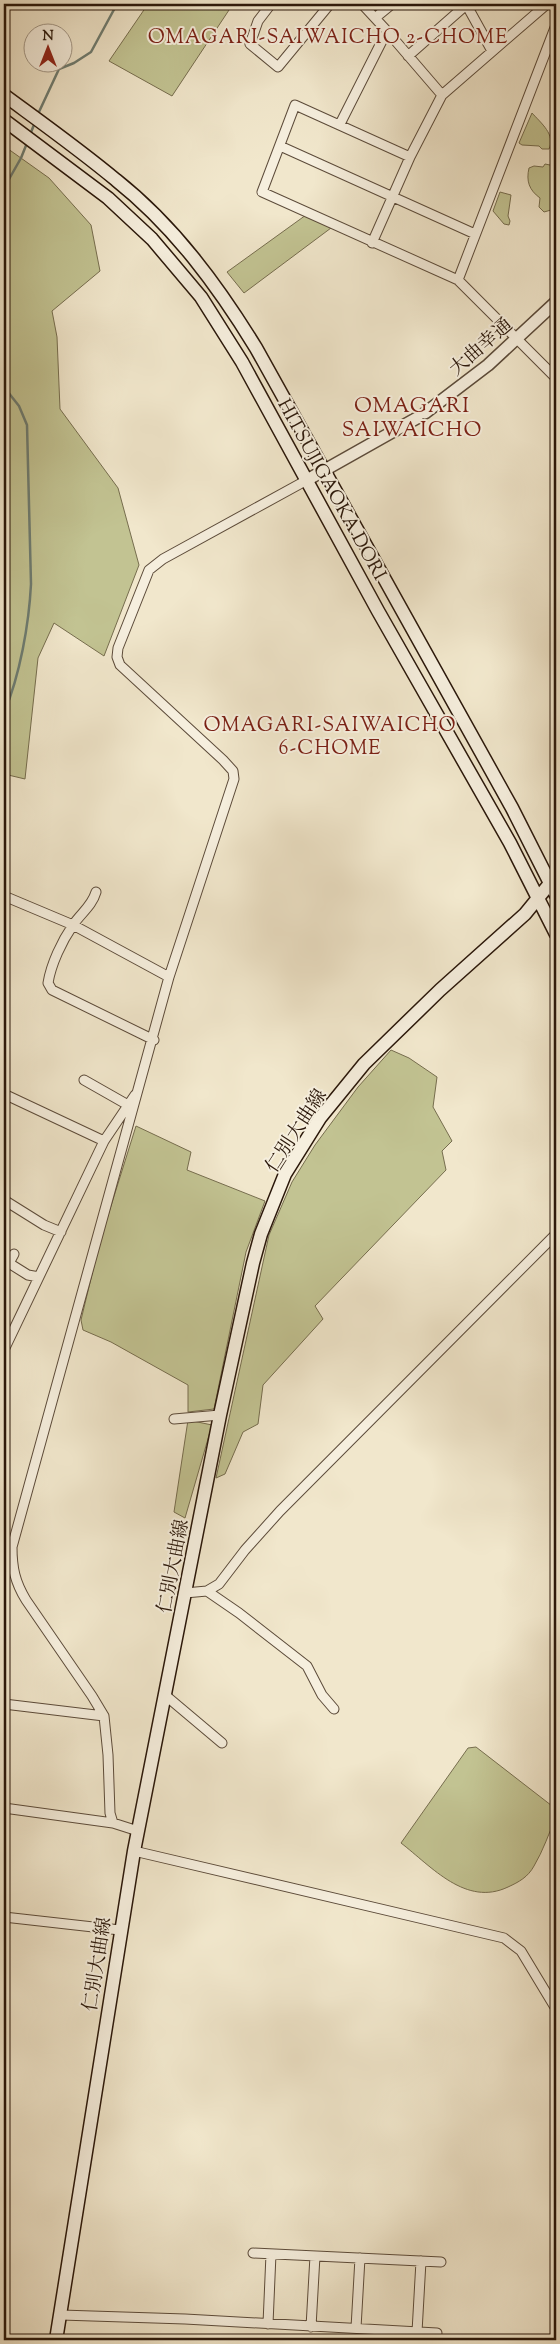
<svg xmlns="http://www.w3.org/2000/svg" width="560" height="2344" viewBox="0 0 560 2344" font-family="'Sorts Mill Goudy','Noto Serif JP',serif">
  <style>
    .green { fill: #c2c392; stroke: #766d4e }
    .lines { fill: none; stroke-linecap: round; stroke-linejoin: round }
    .stream { stroke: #6e7c71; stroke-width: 2.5 }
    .minor-casing { stroke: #5c4b3a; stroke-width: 11 }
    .tertiary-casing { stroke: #5c4b3a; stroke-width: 14 }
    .secondary-casing { stroke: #2a170a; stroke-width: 15 }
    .minor { stroke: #f6efde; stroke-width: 9 }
    .tertiary { stroke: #f6efde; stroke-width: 11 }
    .secondary { stroke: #f6efde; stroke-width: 12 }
    .labels { text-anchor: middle; stroke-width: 4; stroke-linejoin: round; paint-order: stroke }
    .street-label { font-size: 19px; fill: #2a170a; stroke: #f6efde }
    .neighbourhood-label { font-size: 20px; letter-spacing: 1px; fill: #7a1f14; stroke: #f6efde }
    .quarter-label { font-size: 21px; letter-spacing: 1px; fill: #7a1f14; stroke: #f6efde }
  </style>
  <rect width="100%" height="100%" fill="#f1e7cc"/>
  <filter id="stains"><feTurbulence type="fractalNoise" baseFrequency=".004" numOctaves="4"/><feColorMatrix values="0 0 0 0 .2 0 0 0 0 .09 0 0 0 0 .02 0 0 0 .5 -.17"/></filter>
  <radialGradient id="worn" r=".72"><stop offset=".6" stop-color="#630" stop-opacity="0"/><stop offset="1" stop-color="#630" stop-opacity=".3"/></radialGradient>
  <path class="green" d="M148 4H233L172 96 109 61Z
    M532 113C541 123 556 135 549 149H542L539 146 522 145 519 143Z
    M4 146 49 178 91 225 100 271 52 311 57 337 60 409 118 488 139 565 104 656 54 623 38 658 25 779 4 774Z
    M545 164 550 165 556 171V194L551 210 544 212 539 207 540 198C529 190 526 181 529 168L534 166 543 167Z
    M500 192 511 195 508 216 510 221 509 225 504 224 493 211Z
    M306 215 331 228 244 293 227 272Z
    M391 1050 409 1058 437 1077 433 1107 452 1141 442 1151 446 1170 315 1306 323 1319 263 1385 258 1424 243 1432 225 1474 216 1478 269 1235 292 1182 315 1145 358 1087Z
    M136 1126 191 1152 187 1170 265 1201 246 1252 214 1409 188 1412V1385L111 1342 83 1330 81 1320 100 1241Z
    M188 1420 212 1425 185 1518 174 1512Z
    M476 1747 556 1809V1817C549 1833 543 1851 534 1866 528 1877 519 1882 508 1887 466 1907 432 1867 401 1843L468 1748Z"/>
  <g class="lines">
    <path class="stream" d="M38 114 59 69 74 63 91 52 117 4
      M30 135 35 122
      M4 188 21 158 27 143
      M4 387 19 406 27 425 31 584C29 624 20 675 4 713"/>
    <g class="minor-casing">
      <path id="minor" d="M271 4 258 21 250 44 278 67 330 4
        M362 4 387 31
        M466 4 492 51
        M375 18 392 4
        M408 56 466 5
        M340 124 387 31 442 95
        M280 146 475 234
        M410 157 295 105 262 192 458 280 556 378
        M372 243 410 157 442 95 547 4
        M458 280 556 25
        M96 892C92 906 81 913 73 925 62 941 51 964 48 983L52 990 154 1040
        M4 896 73 925 169 977
        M84 1080 128 1105
        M4 1094 104 1141
        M4 1200 44 1225 61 1232
        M4 1260 28 1275 39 1277
        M9 1263 14 1254
        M4 1350 104 1141 135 1095
        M174 1419 220 1415
        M207 1591 239 1613 307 1666 322 1695 334 1709
        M185 1593 207 1591 219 1584 245 1550 280 1511 556 1234
        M165 1695 222 1743
        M4 1704 104 1716
        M4 1808 113 1823
        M138 1831 113 1823 110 1813 108 1755 104 1716 92 1696 26 1600C15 1582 12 1568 12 1547L169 977 234 779 233 771 223 760 120 665 117 657 118 648 149 570 163 559 307 480
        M134 1851 504 1938 521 1951 556 2009
        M4 1917 120 1930
        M253 2253 441 2262
        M61 2315 185 2319 437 2333
        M268 2324 271 2254
        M311 2327 315 2256
        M356 2328 360 2258
        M417 2332 421 2261"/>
    </g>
    <g class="tertiary-casing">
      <path id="tertiary" d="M425 413 488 365 556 302
        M307 480 417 418"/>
    </g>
    <g class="secondary-casing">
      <path id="secondary" d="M4 95C42 123 80 150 116 180 174 226 218 286 256 348L512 808 556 895
        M4 120 108 198 152 239 201 297 242 362 378 611 510 843 556 934
        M56 2340 134 1851 220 1415 253 1263 261 1234 285 1174 320 1118 364 1064 440 990 525 914 556 876"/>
    </g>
    <use href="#minor" class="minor"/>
    <use href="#tertiary" class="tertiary"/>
    <use href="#secondary" class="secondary"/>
  </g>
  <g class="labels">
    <g class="street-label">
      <text transform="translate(480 346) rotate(-41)" y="7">大曲幸通</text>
      <text transform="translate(333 489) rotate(61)" y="7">HITSUJIGAOKA DORI</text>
      <text transform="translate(295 1130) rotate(-57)" y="7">仁別大曲線</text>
      <text transform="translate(172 1566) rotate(-79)" y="7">仁別大曲線</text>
      <text transform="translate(96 1964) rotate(-81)" y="7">仁別大曲線</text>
    </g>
    <g class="neighbourhood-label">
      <text x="328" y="43">OMAGARI-SAIWAICHO 2-CHOME</text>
      <text x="330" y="731">OMAGARI-SAIWAICHO<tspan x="330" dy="23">6-CHOME</tspan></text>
    </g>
    <g class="quarter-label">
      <text x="412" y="412">OMAGARI<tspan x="412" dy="24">SAIWAICHO</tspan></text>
    </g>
  </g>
  <rect width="560" height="2344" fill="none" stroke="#f1e7cc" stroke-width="20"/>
  <rect x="5" y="5" width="550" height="2334" fill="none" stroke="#2a170a" stroke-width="2.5"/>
  <rect x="10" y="10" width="540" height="2324" fill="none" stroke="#2a170a"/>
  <g transform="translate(48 48)"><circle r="24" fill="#f6efde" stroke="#a49989"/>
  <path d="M0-4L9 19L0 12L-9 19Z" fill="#8f2418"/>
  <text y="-8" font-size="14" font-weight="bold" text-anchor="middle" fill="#2a170a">N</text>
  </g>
  <rect width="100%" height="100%" filter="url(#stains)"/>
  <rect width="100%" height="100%" fill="url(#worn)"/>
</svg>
